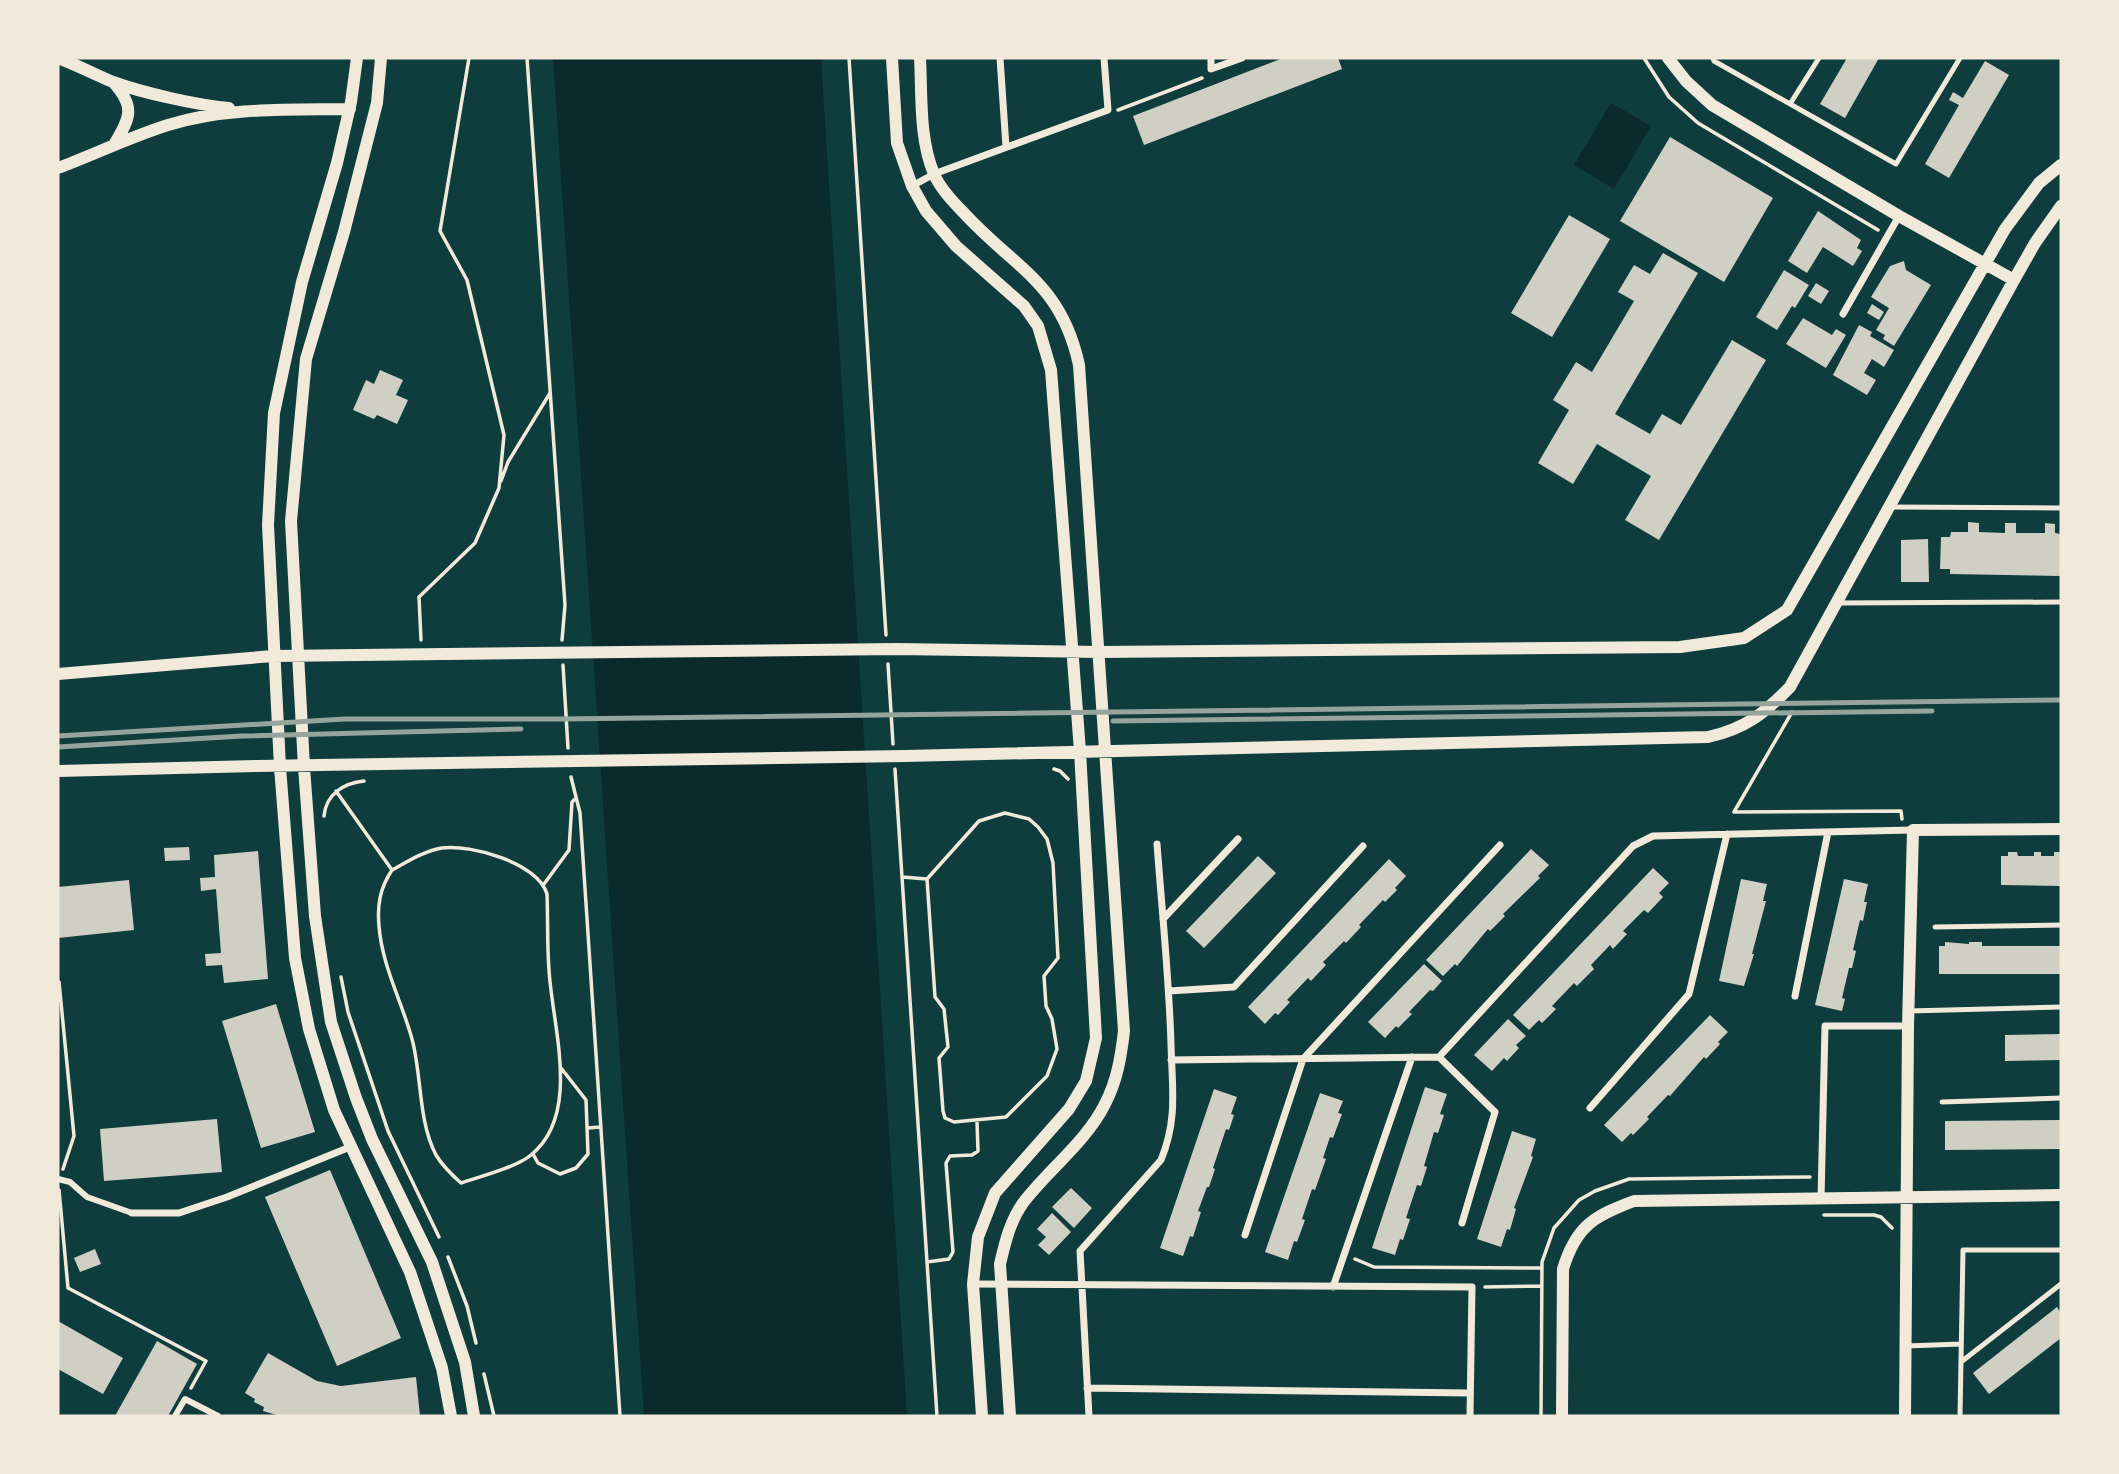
<svg xmlns="http://www.w3.org/2000/svg" width="2119" height="1474" viewBox="0 0 2119 1474" font-family="'Nunito Sans',sans-serif">
  <style>
    .water { fill: #0a2a2b }
    .building { fill: #cfcfc3 }
    .lines { fill: none; stroke-linecap: round; stroke-linejoin: round }
    .path { stroke: #f1e9da; stroke-width: 3.5 }
    .service { stroke: #f1e9da; stroke-width: 5 }
    .pedestrian { stroke: #f1e9da; stroke-width: 6 }
    .minor { stroke: #f1e9da; stroke-width: 7 }
    .tertiary { stroke: #f1e9da; stroke-width: 12 }
    .rail { stroke: #97a49c; stroke-width: 5 }
  </style>
  <rect width="100%" height="100%" fill="#0f3d3e"/>
  <path class="water" d="M553 58H821L907 1416H644Z
    M1611 103 1651 126 1614 189 1574 165Z"/>
  <path class="building" d="M1283 58H1338L1342 69 1144 145 1133 116Z
    M1847 58H1879L1845 118 1820 104Z
    M1985 61 2009 75 1949 178 1925 164 1959 105 1949 100 1953 92 1963 98Z
    M1670 137 1773 198 1724 282 1620 221Z
    M1818 211 1861 240 1857 248 1862 251 1853 266 1823 247 1807 273 1788 261Z
    M1569 215 1610 239 1552 337 1511 313Z
    M1663 253 1698 273 1615 414 1650 434 1662 414 1681 425 1732 340 1766 360 1659 540 1625 520 1651 476 1597 444 1573 484 1538 463 1569 410 1553 400 1576 362 1592 372 1634 301 1618 292 1634 265 1650 274Z
    M1904 261 1906 270 1931 285 1894 346 1883 339 1885 335 1876 330 1889 308 1871 297 1890 266Z
    M1784 270 1809 285 1795 308 1792 306 1777 330 1756 317Z
    M1816 283 1829 291 1821 304 1808 296Z
    M1872 304 1884 312 1879 320 1867 313Z
    M1803 318 1832 335 1836 329 1846 335 1826 368 1786 344Z
    M1859 325 1872 332 1870 336 1894 350 1884 367 1872 359 1864 373 1876 380 1867 395 1833 375Z
    M380 370 403 380 396 395 408 400 397 424 377 415 374 419 353 410 366 380 374 384Z
    M1968 522 1979 523V532L2005 533V523H2016V533H2045V523L2055 524V533L2061 534V576L1950 574V569H1940L1941 537H1950L1951 532H1968Z
    M1928 539 1929 582H1901V540Z
    M189 847 190 860 165 861 164 848Z
    M1531 849 1549 865 1538 876 1540 878 1503 914 1505 916 1490 931 1488 929 1457 966 1455 964 1443 976 1426 960Z
    M258 851 268 979 224 983 222 965 206 966 205 954 221 953 216 889 201 891 200 878 215 877 214 855Z
    M2008 852H2017L2018 856H2034V852H2041V856H2054V852H2060L2061 886 2001 885V856H2008Z
    M1258 856 1276 873 1204 948 1186 931Z
    M1389 859 1406 876 1395 888 1397 890 1385 902 1383 900 1359 925 1361 927 1346 943 1344 941 1323 962 1326 965 1311 981 1308 978 1287 1000 1290 1002 1278 1015 1275 1013 1265 1024 1248 1007Z
    M1653 868 1669 883 1659 893 1663 897 1648 913 1644 910 1623 931 1627 934 1613 949 1610 945 1591 965 1594 969 1577 986 1574 983 1552 1006 1556 1009 1542 1023 1539 1020 1529 1030 1513 1015Z
    M1741 879 1767 884 1763 901H1766L1752 954H1754L1744 986 1719 981Z
    M1844 879 1868 884 1864 902H1867L1863 921 1860 920 1853 950 1856 951 1852 968H1849L1842 998 1845 999 1842 1011 1815 1005Z
    M129 880 134 930 58 938V887Z
    M1945 942 1969 944V942H1982V946H2061V974H1939V946H1945Z
    M1424 964 1442 981 1433 991 1430 990 1409 1012 1412 1014 1398 1028 1396 1026 1385 1038 1368 1022Z
    M276 1004 315 1132 261 1148 222 1021Z
    M1710 1015 1728 1032 1718 1042 1720 1044 1706 1059 1704 1057 1670 1096 1668 1095 1647 1117 1649 1119 1633 1135 1631 1133 1622 1142 1604 1125Z
    M1508 1019 1526 1036 1516 1045 1519 1048 1507 1061 1504 1058 1492 1071 1474 1055Z
    M2061 1034V1060L2005 1061V1035Z
    M1425 1087 1447 1094 1440 1114 1444 1115 1438 1133 1434 1132 1424 1166 1427 1167 1421 1186 1417 1185 1406 1218 1410 1219 1403 1240 1400 1239 1395 1255 1372 1248Z
    M1214 1089 1237 1097 1231 1114 1234 1115 1229 1130 1226 1129 1213 1168 1215 1169 1209 1187H1207L1198 1211 1201 1212 1193 1237 1190 1236 1183 1256 1160 1248Z
    M1320 1093 1343 1101 1338 1113 1342 1114 1333 1138 1330 1137 1323 1158 1326 1159 1315 1190 1312 1189 1302 1219 1305 1220 1297 1242 1294 1241 1288 1260 1265 1252Z
    M217 1119 222 1172 104 1181 100 1129Z
    M2061 1120V1149L1945 1150V1121Z
    M1512 1131 1536 1139 1531 1156 1533 1157 1514 1208 1516 1209 1510 1230 1507 1229 1501 1247 1477 1239Z
    M330 1170 401 1338 337 1366 265 1197Z
    M1071 1188 1092 1208 1074 1228 1052 1207Z
    M1052 1213 1071 1232 1049 1255 1038 1245 1046 1237 1037 1229Z
    M95 1249 101 1264 80 1272 74 1258Z
    M2057 1307 2061 1313V1338L1989 1394 1973 1373Z
    M58 1321 123 1358 103 1394 58 1369Z
    M157 1341 197 1364 168 1416H115Z
    M268 1353 317 1381 341 1386 416 1377 420 1416H280L263 1411 264 1407 254 1402 255 1399 245 1393Z"/>
  <g class="lines">
    <path class="path" d="M469 58 440 231 467 280 504 435 499 488
      M527 58 565 605 562 640
      M849 58 886 635
      M1644 58 1669 97 1698 123 1878 230
      M1118 110 1202 78
      M501 481 508 462 550 393
      M421 640 419 597 475 543 499 488
      M888 664 893 744
      M563 665 568 748
      M895 769 937 1416
      M1054 769 1060 771 1068 779
      M571 777 580 813 620 1416
      M336 791 392 870C407 862 424 851 442 848 471 844 538 863 547 894 548 919 547 944 549 970 552 1025 582 1114 531 1155 517 1167 479 1177 461 1183 452 1175 442 1165 436 1155 418 1121 422 1076 412 1039 402 1002 382 966 379 926 377 905 380 888 392 870
      M1734 812 1901 811 1902 819
      M1734 812 1792 712
      M1005 813 1029 819 1038 827 1047 839 1053 863 1058 958 1044 976 1046 1006 1052 1019 1057 1049 1047 1076 1006 1117 954 1122 945 1118 943 1111 939 1058 948 1047 944 1009 935 997 927 879 979 821Z
      M324 816C326 794 344 783 364 781
      M902 877 927 879
      M544 884 569 850 572 802 575 799
      M341 977 348 1012 388 1131 439 1237
      M59 982 74 1136 63 1169
      M587 1128 601 1127
      M533 1154 538 1163 560 1174 576 1168 588 1154 586 1100 561 1068
      M59 1190 68 1288 206 1361 191 1388
      M1824 1215H1874L1881 1217 1892 1228
      M448 1257 467 1306 476 1343
      M1355 1259 1374 1267 1542 1268
      M927 1262 949 1259 953 1252 946 1163 950 1156 972 1155 978 1151 977 1122
      M1485 1287 1542 1286
      M484 1374 494 1416
      M1541 1416 1542 1262 1554 1228 1579 1200 1595 1191 1629 1179 1810 1177"/>
    <path class="service" d="M1713 58 1714 61 1896 164 1960 58
      M1790 104 1819 58
      M1889 507 2061 508
      M1837 603 2061 602
      M1935 927 2061 925
      M1909 1011 2061 1007
      M1942 1102 2061 1098
      M1906 1346 1961 1344
      M1961 1362 2061 1284
      M1960 1416 1963 1250H2061"/>
    <path class="pedestrian" d="M58 1179 70 1182 87 1197 132 1213
      M175 1416 185 1399 218 1416"/>
    <path class="minor" d="M1000 58 1006 147
      M1211 58V69L1242 58
      M912 186 934 174 1108 110 1104 58
      M1843 314 1899 216
      M1163 919 1238 839
      M1169 991 1234 987 1363 846
      M1795 996 1828 832
      M1439 1057 1633 846 1653 836 1913 830
      M1171 1060 1439 1057 1495 1112 1462 1223
      M1590 1108 1689 994 1727 834
      M1821 1199 1825 1026H1908
      M132 1213H179L227 1197 350 1147
      M1245 1235 1303 1059 1500 845
      M973 1284 1472 1287 1470 1416
      M1333 1287 1412 1057
      M1087 1388 1470 1393
      M1089 1416 1080 1251 1161 1160C1178 1119 1172 1087 1171 1044 1169 977 1162 911 1157 844"/>
    <path class="tertiary" d="M58 58C77 65 94 74 113 82 143 93 197 105 229 108
      M357 58 351 102 337 163 302 282 274 413 268 525 280 767 295 958 309 1029 334 1110 410 1272 442 1368 451 1416
      M381 58 377 103 344 232 306 359 291 521 304 767 315 916 331 1022 356 1098 372 1139 432 1262 465 1362 474 1416
      M892 58 897 143 912 186 926 211 956 246 1024 306 1038 326 1051 370 1080 751 1096 1038 1086 1081 1069 1109 995 1193 978 1237 973 1284 982 1416
      M920 58C922 95 919 139 934 174 940 188 952 201 963 212 1015 269 1061 282 1079 365L1124 1031C1121 1057 1117 1081 1105 1104 1086 1142 1048 1170 1023 1203 1010 1221 1005 1243 1000 1264L1010 1416
      M1668 58 1686 81 1712 105 1899 216 2014 280
      M113 82C135 106 131 117 115 143
      M58 168C95 154 130 137 168 125 227 107 289 110 350 109
      M58 674 273 656 897 649 1098 652 1680 647 1744 638 1787 610 2005 229 2039 183 2061 165
      M58 771 256 766 905 756 1708 737C1745 729 1765 713 1790 687L2014 280 2035 243 2061 206
      M1562 1416 1563 1269C1576 1226 1594 1216 1634 1201L2061 1195
      M1905 1416 1908 1026 1913 830 2061 829"/>
    <path class="rail" d="M1113 721 1932 711
      M58 736 345 719H560L2061 700
      M58 747 242 736 521 729"/>
  </g>
  <rect width="2119" height="1474" fill="none" stroke="#f1e9da" stroke-width="119"/>
</svg>
